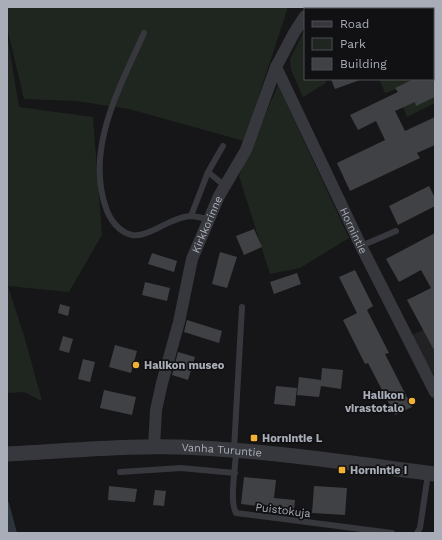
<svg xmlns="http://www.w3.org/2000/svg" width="442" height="540" viewBox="0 0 442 540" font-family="'Work Sans',sans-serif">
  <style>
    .built { fill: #222225 }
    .green { fill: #1e261f }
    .water { fill: #2c353c }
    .building { fill: #404145 }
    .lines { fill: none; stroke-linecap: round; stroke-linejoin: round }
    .service { stroke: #37383d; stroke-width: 6 }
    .minor { stroke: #37383d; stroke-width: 12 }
    .tertiary { stroke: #37383d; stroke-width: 15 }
    .poi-dot { fill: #f2b134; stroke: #111113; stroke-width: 1.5 }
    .labels { text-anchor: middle; stroke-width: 3.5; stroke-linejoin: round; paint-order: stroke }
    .street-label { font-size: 11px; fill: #a8adb8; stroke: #111113 }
    .poi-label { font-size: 11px; font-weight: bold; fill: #a8adb8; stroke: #111113; text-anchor: start }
  </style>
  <rect width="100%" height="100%" fill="#161618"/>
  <path class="built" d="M435 324V377L410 336Z"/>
  <path class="green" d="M7 7H288L244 141 129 109 76 101 24 99 7 28Z
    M324 7H435V103L407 117 396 89 385 93 379 79H433V9H321Z
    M305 29V79H325L326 83 303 97 291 70 290 59Z
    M7 34 19 107 93 117 102 235 69 292 8 286 25 339 42 401 24 392 7 393Z
    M278 85 349 238 300 268 270 274 239 176Z"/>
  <path class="water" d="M7 500 9 503 17 533H7Z"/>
  <path class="building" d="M331 79H360V80L335 89Z
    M414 79H435V97L416 106 415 102 395 111 405 131 435 117V145L417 153 420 158 350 191 337 163 385 140 376 121 358 130 350 115 398 92 395 88Z
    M429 186 435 198V206L398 225 389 206Z
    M254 229 262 247 244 255 236 236Z
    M435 233V352L407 300 431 288 421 270 399 282 386 259Z
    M220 252 237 257 227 288 212 284Z
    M152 253 177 261 174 272 148 264Z
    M355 270 373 306 367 310 389 353 385 354 412 407 395 415 368 363 365 364 343 320 357 313 339 277Z
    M297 273 301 284 274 294 270 282Z
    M145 282 170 288 167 301 142 295Z
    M60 304 70 307 68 316 58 313Z
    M187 320 222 331 219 343 184 332Z
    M63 336 73 339 69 353 59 350Z
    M115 345 137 351 131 373 109 367Z
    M178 352 195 357 188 380 172 375Z
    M83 359 95 362 90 382 78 379Z
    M322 368 343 370 341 389 321 386 319 397 297 395 299 377 321 380Z
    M276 386 297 388 295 406 274 404Z
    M104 390 136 397 132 415 100 408Z
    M244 477 276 480 274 498 295 500 294 510 241 504Z
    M109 486 137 489 135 502 108 500Z
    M314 486 347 488 345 515 312 513Z
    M155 490 166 491 164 506 153 505Z"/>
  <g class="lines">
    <path class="service" d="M144 33C120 87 85 148 106 208 110 220 119 232 132 235 149 238 170 217 190 216 195 216 202 218 208 219
      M208 172 225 186
      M191 216 208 172 223 146
      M361 246 396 231
      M234 449 242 307
      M236 450C236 466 229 500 236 513L392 533
      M120 472 181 468 235 473
      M417 533 420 528 428 474"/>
    <g class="minor">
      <path d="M311 9 313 7"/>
      <path id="s1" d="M276 67 361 246 435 392"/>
      <path id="s2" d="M154 447 156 410 162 383 179 322 192 259 219 196 246 150 276 67 294 33 305 16"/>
    </g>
    <path class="tertiary" id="s3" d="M7 454C71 451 136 444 201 448 279 452 357 464 435 474"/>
  </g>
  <g class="poi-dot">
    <circle cx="136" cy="365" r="4"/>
    <circle cx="412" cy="401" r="4"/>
    <rect x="250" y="434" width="8" height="8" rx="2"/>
    <rect x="338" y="466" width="8" height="8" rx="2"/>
  </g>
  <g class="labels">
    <g class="street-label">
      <text dy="4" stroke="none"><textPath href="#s2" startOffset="230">Kirkkorinne</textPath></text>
      <text dy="4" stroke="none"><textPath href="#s1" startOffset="181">Hornintie</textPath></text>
      <text dy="4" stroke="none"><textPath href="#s3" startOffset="215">Vanha Turuntie</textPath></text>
      <text transform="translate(283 510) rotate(7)" y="4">Puistokuja</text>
    </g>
    <g class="poi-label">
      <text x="144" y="369">Halikon museo</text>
      <text x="404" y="399" text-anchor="end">Halikon<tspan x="404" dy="13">virastotalo</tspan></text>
      <text x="262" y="442">Hornintie L</text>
      <text x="350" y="474">Hornintie I</text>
    </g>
  </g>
  <rect width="442" height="540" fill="none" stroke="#a8adb8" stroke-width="16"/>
  <rect x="304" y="8" width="130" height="72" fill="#111113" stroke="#4d4f55"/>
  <rect x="312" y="21" width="20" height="6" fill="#37383d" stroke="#4d4f55"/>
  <text x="340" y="28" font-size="12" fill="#a8adb8">Road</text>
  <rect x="312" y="38" width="20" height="12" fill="#1e261f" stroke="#4d4f55"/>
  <text x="340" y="48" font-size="12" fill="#a8adb8">Park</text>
  <rect x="312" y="58" width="20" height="12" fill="#404145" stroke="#4d4f55"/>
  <text x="340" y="68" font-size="12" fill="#a8adb8">Building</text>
</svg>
